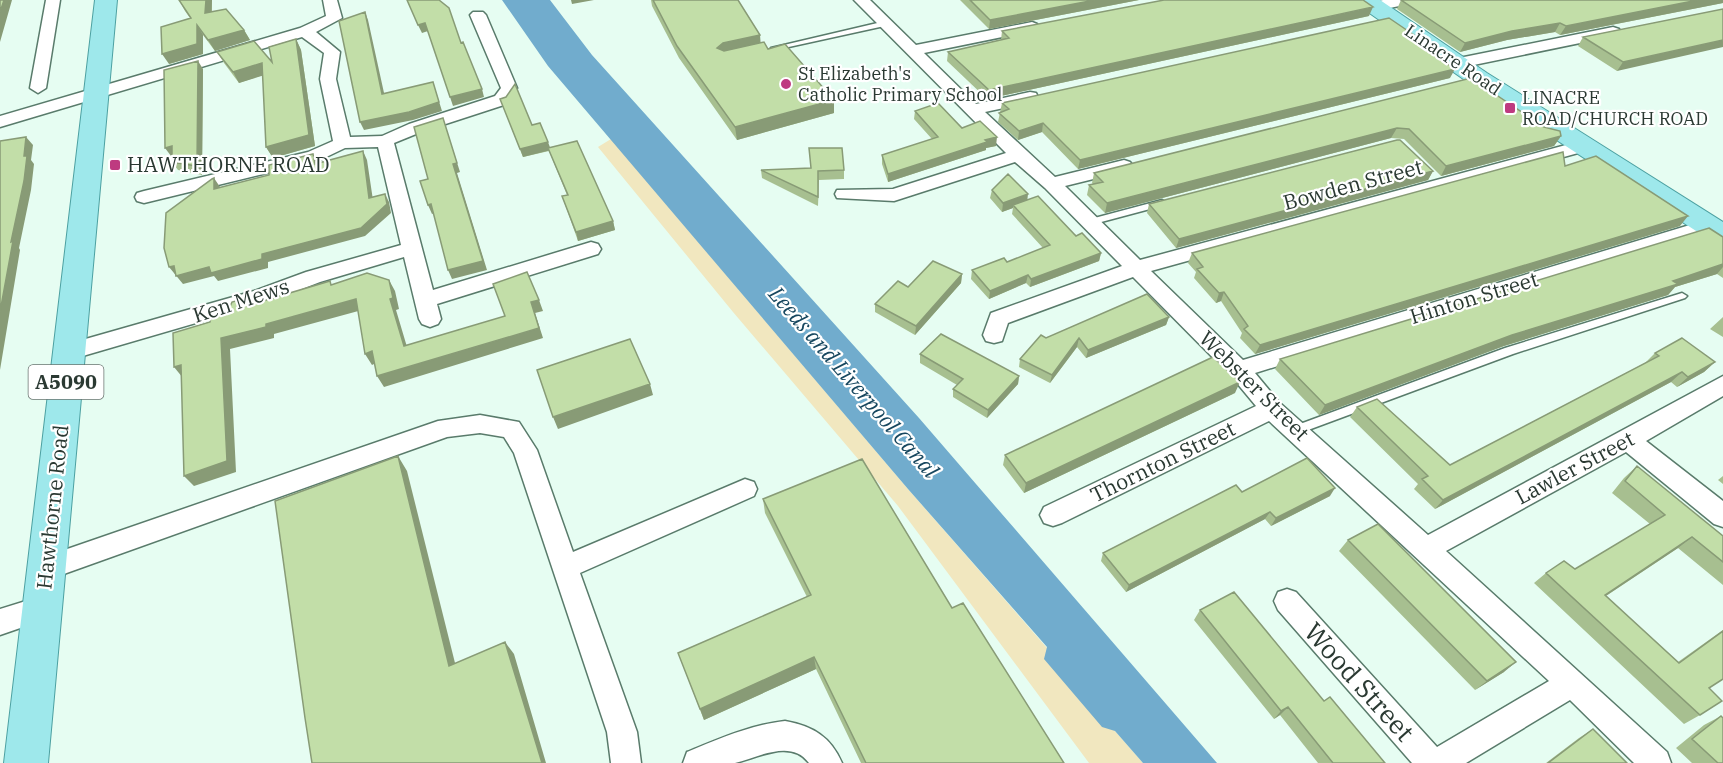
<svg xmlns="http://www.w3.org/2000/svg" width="1723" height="763" viewBox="0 0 1723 763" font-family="'IBM Plex Serif',serif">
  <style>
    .green { fill: #f1e7bf }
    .water { fill: #71accd }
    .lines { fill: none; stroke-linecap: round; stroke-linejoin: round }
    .lane-casing { stroke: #597b6b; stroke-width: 3 }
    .street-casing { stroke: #597b6b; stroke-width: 3 }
    .primary-casing { stroke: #4ca0a1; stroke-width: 2 }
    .lane { fill: #fff; fill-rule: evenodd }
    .street { fill: #fff; fill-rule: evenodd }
    .primary { fill: #9ee8eb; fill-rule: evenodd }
    .wall { fill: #a7bf90 }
    .shaded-wall { fill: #889b76 }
    .building { fill: #c2dea8; stroke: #889b76; stroke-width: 1.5 }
    .poi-dot { fill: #be3a80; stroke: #fff; stroke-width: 2 }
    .labels { text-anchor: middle; stroke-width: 4.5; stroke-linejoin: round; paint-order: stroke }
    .far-street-label { font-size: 18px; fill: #2a3932; stroke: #fff }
    .far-poi-label { font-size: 18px; fill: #2a3932; stroke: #fff; text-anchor: start }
    .shield { fill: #fff; stroke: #6a7470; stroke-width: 1.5 }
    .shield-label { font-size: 20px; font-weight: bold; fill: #2a3932 }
    .poi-label { font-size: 21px; fill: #2a3932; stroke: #fff; text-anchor: start }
    .street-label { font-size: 21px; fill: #2a3932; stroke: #fff }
    .water-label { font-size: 22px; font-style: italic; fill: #17475f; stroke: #fff }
    .near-street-label { font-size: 26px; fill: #2a3932; stroke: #fff }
  </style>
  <rect width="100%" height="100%" fill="#e6fdf2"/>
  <path class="green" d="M611 139 908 489 1047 648 1045 659 1115 731 1143 763H1089L898 506 733 312 598 147Z"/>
  <path class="water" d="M502 0H550L592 55 919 418 1217 763H1143L1115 731 1102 727 1044 659 1047 647 908 489 548 66Z"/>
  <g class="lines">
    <g class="lane-casing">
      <path id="lane" d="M886 21H889V25L775 50 771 48Z
        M1162 200 1166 203 1165 205 1090 225 1085 222 1087 220Z
        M1682 293 1687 296 1685 298 1513 354 1300 433H1292L1291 430 1292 427 1505 348Z"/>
    </g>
    <g class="street-casing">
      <path id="street" d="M46 0H60L46 88 38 93 30 88Z
        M323 0H337L342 18 316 32 340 52 336 79 350 137 382 136 409 124 495 96 501 88 470 15 473 12H483L486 15 517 88 507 104 421 132 394 143 433 290 591 242 598 244 601 249 598 254 437 304 441 319 438 324 430 327 422 324 419 319 404 257 320 282 268 302 69 360 61 358 58 352 61 346 254 291 306 272 401 245 378 147 345 148 320 160 144 203 137 201 135 197 137 193 144 191 308 152 333 141 320 79 324 53 302 37 0 127V116L300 28 326 16Z
        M854 0H870L916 45 1032 22 1037 24 1040 27 1037 30 924 53 976 104 1030 92 1036 93 1038 97 1036 101 985 112 1055 177 1124 160 1130 162 1133 166 1130 170 1065 186 1140 260 1577 142H1589L1592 146 1589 150 1151 271 1243 360 1703 221 1710 220 1717 221 1720 226 1717 231 1255 373 1280 403 1428 535 1723 376V396L1646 441 1723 501V527L1714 524 1626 452 1446 551 1667 752 1671 763H1634L1570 700 1466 763H1412L1278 610 1274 601 1278 592 1287 589 1296 592 1437 747 1549 681 1269 421 1062 523 1053 526 1044 523 1040 515 1044 507 1256 406 1231 376 1133 277 1008 323 1002 341 994 343 986 341 983 335 991 313 1122 266 1045 188 1015 162 894 201 837 198 835 194 837 190 893 189 1006 153Z
        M1383 0H1416L1414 3 1375 11 1367 6 1370 3Z
        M1613 27 1619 29 1621 32 1619 35 1459 68 1451 63 1459 58Z
        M480 415 519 422 537 450 573 552 745 479 754 482 757 489 754 496 580 573 637 732 641 763H611L607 732 514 453 504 437 480 433 447 437 47 580 38 576 34 568 38 560 47 556 438 421Z
        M42 596 52 599 55 608 52 617 0 635V609Z
        M785 721C813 726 831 737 842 763H809C791 738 757 758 735 763 719 763 699 763 683 763L687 752C719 739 750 725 785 721Z"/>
    </g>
    <g class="primary-casing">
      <path id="primary" d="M95 0H117L48 763H4Z
        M1355 0H1380L1487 73 1723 222V245L1713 242 1469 83 1358 5Z"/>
    </g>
    <use href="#lane" class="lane"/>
    <use href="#street" class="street"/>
    <use href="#primary" class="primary"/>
  </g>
  <path class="wall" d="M179 0H212V12L244 30 250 40 215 51 203 35V54L169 64 190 18 185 11Z
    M651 0H738L760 35V43L768 49 834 113 737 140 679 58 652 6Z
    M960 0H1139L989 29Z
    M1401 0H1723V3L1560 35 1555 32 1507 40 1460 52 1397 9Z
    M1723 9 1617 71 1578 46 1583 37Z
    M1369 16 987 99 947 61 948 52 1001 40 1002 31Z
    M296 39 301 50 315 146 273 158 266 147 263 75 239 83 224 63 217 52 272 62Z
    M1434 54 1450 78 1078 169 1042 132 1018 140 998 122 1002 103Z
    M203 69 202 175 178 170 172 162V156H171Z
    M1471 78 1544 127 1561 136 1554 146 1441 176 1404 139 1391 138 1105 213 1087 195 1089 185 1093 184 1092 183 1094 173Z
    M500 99 532 125 550 148 613 221 615 230 578 241 562 196 567 195 549 151 523 157Z
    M915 111 962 128 996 146 986 148V150L888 182 882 164V155L932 139 914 119Z
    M1565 166 1680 226 1255 354 1240 338 1242 333 1221 301 1216 303 1194 278 1196 272 1188 263 1192 253Z
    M761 170H844V179L819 180 818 206 762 178Z
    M1433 171 1428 180 1176 248 1147 213 1149 204Z
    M992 190 1027 200 1101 253 1099 261 1030 287 1026 283 989 299 971 279 972 270 1007 262 1043 248 1012 214 1013 208 1002 212 990 198Z
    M1723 237V278L1717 274 1675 287 1668 295 1504 346 1319 415 1275 369 1280 359Z
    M962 274 961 283 915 335 875 312V304L908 287Z
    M1169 317 1166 325 1086 358 1077 347 1050 383 1019 367 1020 359 1046 338Z
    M1723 317V337L1710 329Z
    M1655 353 1715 362 1704 372 1677 387 1671 382 1435 509 1414 489 1418 484 1350 417 1357 407 1450 465 1645 363Z
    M920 354 1019 376 1018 384 987 418 953 397V389L957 385 920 363Z
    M1235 393 1024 493 1003 465 1005 455Z
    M1637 466 1723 536V585L1678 548 1606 596 1678 662 1723 630V679L1709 688 1700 715 1684 724 1534 583 1546 573 1575 569 1650 524 1612 493 1624 478Z
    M1723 476V484L1718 480Z
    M1242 492 1330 496 1271 526 1265 519 1126 592 1101 561 1103 553Z
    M763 499 952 608 1064 763H861L816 669 704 720 678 653 807 597 765 513Z
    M1348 540 1504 672 1475 690 1339 551Z
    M1200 610 1324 701 1385 763H1318L1280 715 1274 719 1194 620Z
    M1721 716 1723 763H1692L1676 748 1704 725Z
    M1593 729 1627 763H1546L1579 738Z"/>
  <path class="shaded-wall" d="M4 0H12L0 42V12Z
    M206 0H212L211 24 205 13Z
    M571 0H594L572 4Z
    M1095 0H1139L989 29 990 20Z
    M1698 0H1723V3L1560 35 1566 26Z
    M1373 7 1369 16 987 99 989 90Z
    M365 12 368 20 386 102 382 94Z
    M425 23 428 31 422 33 418 25Z
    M1560 23 1555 32 1507 40 1460 52 1465 43 1512 31Z
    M197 25 203 35V54L169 64 162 54Z
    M244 30 250 40 215 51 208 40Z
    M760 35 761 47 725 55 717 48 723 43Z
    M296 39 301 50 315 146 273 158 266 147Z
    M1723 40V47L1617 71 1623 62Z
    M198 61 203 69 202 175 197 166Z
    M262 63 268 74 239 83 233 72Z
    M1455 69 1450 78 1078 169 1080 160Z
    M433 82 442 111 413 120 364 130 360 122Z
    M482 89 484 97 453 106 450 97Z
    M834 100V113L737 140 735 127Z
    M443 118 460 172 457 173 487 270 452 279 448 270 453 164Z
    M1043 123 1042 132 1018 140 1019 131Z
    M1397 128 1391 138 1105 213 1107 203Z
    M1561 136 1554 146 1441 176 1446 166Z
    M26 137 33 145 31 160 34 164 31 190 19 248 20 250 0 370V312Z
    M997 137 996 146 986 148V150L888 182V174L985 140Z
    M548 142 551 150 523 157 520 149Z
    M172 146 177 155 171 156 165 148Z
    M363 151 367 160 374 207 369 198Z
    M313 154 318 163 315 164Z
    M1433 171 1428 180 1176 248 1179 239Z
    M214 178 220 187 219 198 214 189Z
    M385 194 389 202 391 213 365 236 268 262V268L218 281 214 276 183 284 169 267 262 254Z
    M1028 194 1027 203 1013 205V208L1002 212 1003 203Z
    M431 204 435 213 432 214 428 205Z
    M1688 216 1680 226 1255 354 1260 345Z
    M613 221 615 230 578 241 576 232Z
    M1101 253 1099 261 1030 287 1031 279Z
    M1723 264V267L1717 274 1675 287 1668 295 1504 346 1319 415 1325 405 1512 335Z
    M962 274 961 283 915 335 916 326Z
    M1028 275 1026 283 989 299 990 291Z
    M389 280 395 291 399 309 396 310 410 357 404 346 390 299Z
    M1224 292 1221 301 1216 303 1219 293Z
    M246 298 253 309 246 306Z
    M356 299 362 310 274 334V338L230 349 236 472 194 486 184 476 221 338 266 324Z
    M539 300 543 311 535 313 543 338 384 387 377 376 539 328 531 302Z
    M1169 317 1166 325 1086 358 1088 350Z
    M1079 338 1077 347 1050 383 1052 375Z
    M372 351 378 362 372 365 365 354Z
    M1715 362 1704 372 1677 387 1688 377Z
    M181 365 183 378 174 367Z
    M1682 372 1671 382 1435 509 1443 500Z
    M1019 376 1018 384 987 418 988 410Z
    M1240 382 1235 393 1024 493 1026 483Z
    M650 384 653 395 558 429 553 417Z
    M398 456 407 471 459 679 449 666Z
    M1335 488 1330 496 1271 526 1276 518Z
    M1270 512 1265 519 1126 592 1129 585Z
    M1692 537 1678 548 1592 605 1605 595Z
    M505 642 514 654 546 763H542Z
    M814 657 816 669 704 720 700 709Z
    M1516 662 1504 672 1475 690 1487 681Z
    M1288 707 1280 715 1274 719 1281 711Z"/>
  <path class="building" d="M0 0H4L0 12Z
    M179 0H206L205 13 226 9 244 30 208 40 197 25V44L162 54 161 27 191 18Z
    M407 0H439L449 8 461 43 463 42 482 89 450 97 425 23 418 25Z
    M653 0H738L760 35 723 43 717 48 724 51 764 42 768 49 785 44 834 100 735 127 677 46Z
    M970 0H1095L990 20Z
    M1164 0H1363L1373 7 989 90 948 52 1009 38 1002 31Z
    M1401 0H1698L1566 26 1560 23 1512 31 1465 43Z
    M1723 9V40L1623 62 1583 37Z
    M365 12 382 94 433 82 439 102 409 112 360 122 339 21Z
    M1389 18 1436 50 1430 52 1455 69 1080 160 1043 123 1019 131 999 113 1009 109 1002 103Z
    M296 39 309 135 266 147 262 63 233 72 217 52 254 41 272 62 269 47Z
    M198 61 197 166 172 162V146L165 148 164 70Z
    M1471 78 1544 127 1560 131 1561 136 1446 166 1409 129 1397 128 1107 203 1089 185 1103 182 1094 173Z
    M515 84 532 125 540 123 548 142 520 149 500 99 506 97Z
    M938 103 962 128 980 121 997 137 985 140 987 142 888 174 882 155 938 137 915 111Z
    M443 118 457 163 453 164 483 261 448 270 431 204 428 205 420 181 428 179 414 127Z
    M26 137 24 156H27L24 181 11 242 13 241 0 312V141Z
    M1397 140H1400L1433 171 1179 239 1149 204Z
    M577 141 613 221 576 232 562 196 568 195 548 148Z
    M809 148H842L844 170 818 171V197L761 170 811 168Z
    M363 151 369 198 385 194 387 204 361 228 262 254V259L211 273 209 267 176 276 174 266 169 267 164 248 166 213 212 179 214 178V189L269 175V165L313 154 315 164Z
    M1563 152 1565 166 1596 156 1688 216 1260 345 1244 329 1248 326 1224 292 1219 293 1197 269 1203 267 1192 253Z
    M1008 174 1028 194 1003 203 992 190Z
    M1038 196 1076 236 1082 233 1101 253 1031 279 1028 275 990 291 972 270 1004 258 1007 262 1050 245 1013 205Z
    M1709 228 1723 237V264L1673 281 1678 284 1512 335 1325 405 1280 359Z
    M933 261 962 274 916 326 875 304 898 281 908 287Z
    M527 272 539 300 531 302 539 328 377 376 372 351 365 354 356 299 266 324V327L221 338 227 461 184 476 181 365 174 367 173 333 210 322 211 316 228 311 232 302 246 298V306L330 281 331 285 367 273 389 280 393 298 390 299 404 346 505 316 493 284Z
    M1147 294 1169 317 1088 350 1079 338 1052 375 1020 359 1041 335 1046 338Z
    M941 334 1019 376 988 410 953 389 963 379 920 354Z
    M1682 338 1715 362 1688 377 1682 372 1443 500 1422 479 1428 476 1357 407 1377 399 1450 465 1659 356 1655 353Z
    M630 339 650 384 553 417 537 370Z
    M1213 357 1240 382 1026 483 1005 455Z
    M398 456 449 666 505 642 542 763H312L305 718 275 501Z
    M1307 458 1335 488 1276 518 1270 512 1129 585 1103 553 1236 485 1242 492Z
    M862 459 952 608 963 603 1064 763H866L814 657 700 709 678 653 811 595 763 499Z
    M1637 466 1723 536V562L1692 537 1605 595 1679 663 1723 631V679L1709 688 1722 701 1700 715 1546 573 1564 561 1575 569 1665 515 1625 481Z
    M1378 524 1516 662 1487 681 1348 540Z
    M1234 592 1324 701 1330 697 1385 763H1333L1288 707 1281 711 1200 610Z
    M1721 716 1723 718V763H1718L1692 739Z
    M1593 729 1627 763H1548Z"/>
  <g class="poi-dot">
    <circle cx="786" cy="84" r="6"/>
    <rect x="1504" y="102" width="12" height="12" rx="3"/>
    <rect x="109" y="159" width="12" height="12" rx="3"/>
  </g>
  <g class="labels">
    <g class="far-street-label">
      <text transform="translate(1453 60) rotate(34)" y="6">Linacre Road</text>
    </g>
    <g class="far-poi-label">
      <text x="798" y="80">St Elizabeth's<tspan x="798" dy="21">Catholic Primary School</tspan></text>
      <text x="1522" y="104">LINACRE<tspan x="1522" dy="21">ROAD/CHURCH ROAD</tspan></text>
    </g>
    <rect class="shield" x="28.5" y="365" width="75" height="34" rx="4.5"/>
    <g class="shield-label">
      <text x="66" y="389">A5090</text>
    </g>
    <g class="poi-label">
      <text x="127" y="172">HAWTHORNE ROAD</text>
    </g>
    <g class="street-label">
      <text transform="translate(1353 185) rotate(-15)" y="7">Bowden Street</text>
      <text transform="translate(1474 298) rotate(-17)" y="7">Hinton Street</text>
      <text transform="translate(241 301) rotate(-18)" y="7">Ken Mews</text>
      <text transform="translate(1254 386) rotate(45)" y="7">Webster Street</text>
      <text transform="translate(1163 462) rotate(-26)" y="7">Thornton Street</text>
      <text transform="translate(1575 468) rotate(-28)" y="7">Lawler Street</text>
      <text transform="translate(53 507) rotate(-84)" y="7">Hawthorne Road</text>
    </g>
    <g class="water-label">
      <text transform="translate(854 382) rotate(49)" y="8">Leeds and Liverpool Canal</text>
    </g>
    <g class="near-street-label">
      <text transform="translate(1359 682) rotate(48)" y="9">Wood Street</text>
    </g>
  </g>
</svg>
